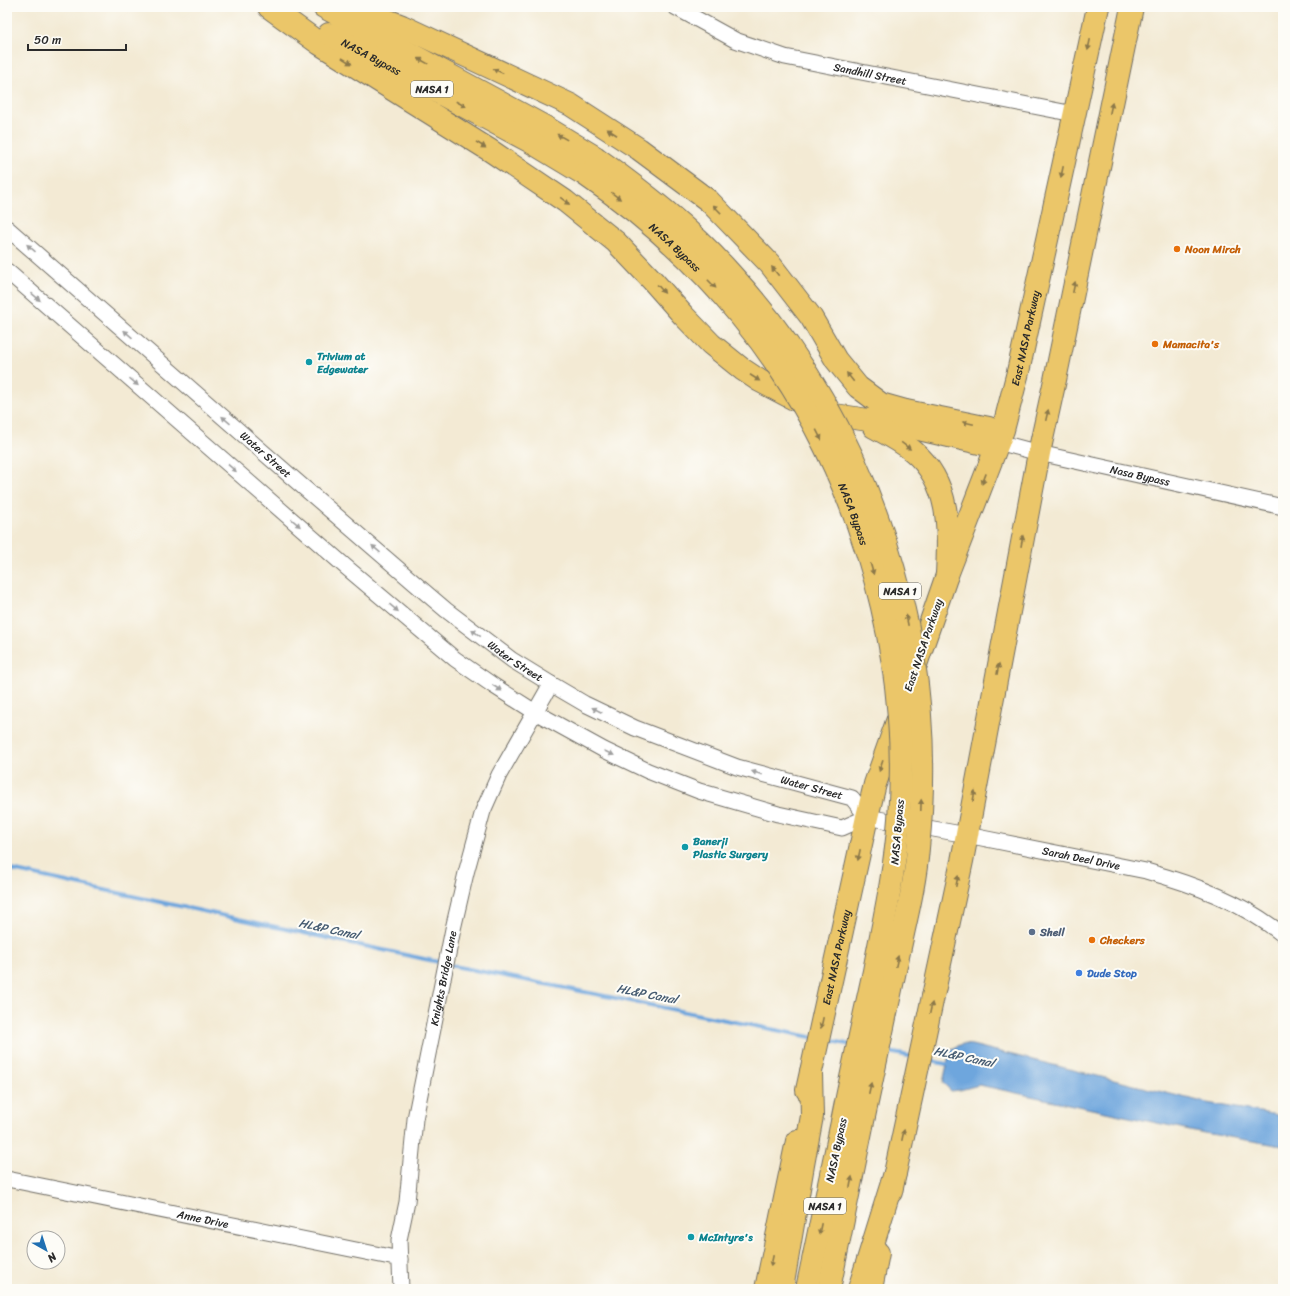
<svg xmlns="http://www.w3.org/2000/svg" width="1290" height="1296" viewBox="0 0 1290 1296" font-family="Sriracha,sans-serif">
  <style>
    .water { fill: #6ea6dd; stroke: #4c6884 }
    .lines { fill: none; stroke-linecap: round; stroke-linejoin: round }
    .stream { stroke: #6ea6dd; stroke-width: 4 }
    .minor-casing { stroke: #716e66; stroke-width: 17 }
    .primary-casing { stroke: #716e66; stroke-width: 24 }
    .motorway-casing { stroke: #716e66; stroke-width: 24 }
    .minor { stroke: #fff; stroke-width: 15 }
    .primary { stroke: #ebc669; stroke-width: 22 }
    .motorway { stroke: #ebc669; stroke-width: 22 }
    .motorway-bridge-casing { stroke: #716e66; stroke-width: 24; stroke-linecap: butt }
    .motorway-bridge { stroke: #ebc669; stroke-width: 22 }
    .oneway { fill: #8b784a }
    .oneway2 { fill: #a0a0a0 }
    .food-dot { fill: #e8710a; stroke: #fdfcf7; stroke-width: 1.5 }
    .culture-dot { fill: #0f9aa8; stroke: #fdfcf7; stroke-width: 1.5 }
    .service-dot { fill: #5c6f8a; stroke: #fdfcf7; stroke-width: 1.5 }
    .shop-dot { fill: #3f7fe0; stroke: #fdfcf7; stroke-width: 1.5 }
    .labels { text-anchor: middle; stroke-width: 4; stroke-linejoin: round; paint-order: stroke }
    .shield { fill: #fdfcf7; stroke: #6a6a68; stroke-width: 1 }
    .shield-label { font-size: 10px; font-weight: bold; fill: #2b2b2b }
    .street-label { font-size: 11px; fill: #2b2b2b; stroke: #fdfcf7 }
    .food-label { font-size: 11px; font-weight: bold; fill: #c56008; stroke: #fdfcf7; text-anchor: start }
    .culture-label { font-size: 11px; font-weight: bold; fill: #0d838f; stroke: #fdfcf7; text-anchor: start }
    .service-label { font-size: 11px; font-weight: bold; fill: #4e5e75; stroke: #fdfcf7; text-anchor: start }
    .shop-label { font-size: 11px; font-weight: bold; fill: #366cbe; stroke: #fdfcf7; text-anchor: start }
    .water-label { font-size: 12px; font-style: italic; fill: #465c72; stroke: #fdfcf7 }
  </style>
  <rect width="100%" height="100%" fill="#fdfcf7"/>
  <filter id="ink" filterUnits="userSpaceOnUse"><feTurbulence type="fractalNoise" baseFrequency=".025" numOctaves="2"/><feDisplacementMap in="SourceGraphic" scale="8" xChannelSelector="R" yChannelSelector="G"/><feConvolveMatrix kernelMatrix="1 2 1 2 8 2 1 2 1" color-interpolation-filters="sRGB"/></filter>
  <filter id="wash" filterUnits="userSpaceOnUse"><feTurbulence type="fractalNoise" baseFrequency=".012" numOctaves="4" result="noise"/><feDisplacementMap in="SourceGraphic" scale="16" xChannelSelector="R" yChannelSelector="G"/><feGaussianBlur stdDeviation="0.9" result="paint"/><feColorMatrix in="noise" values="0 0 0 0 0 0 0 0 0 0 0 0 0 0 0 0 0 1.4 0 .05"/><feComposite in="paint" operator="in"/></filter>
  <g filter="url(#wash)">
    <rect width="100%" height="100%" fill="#f3ead4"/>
    <path class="water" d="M962 1044 972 1045 1207 1103 1283 1116V1146L1204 1133 979 1085 960 1090 951 1091 943 1083 950 1050Z"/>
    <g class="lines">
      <path class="stream" d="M7 869 443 963
        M449 965 811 1037
        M824 1039 851 1045
        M885 1051 913 1057
        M926 1060 951 1065"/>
    </g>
  </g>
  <g filter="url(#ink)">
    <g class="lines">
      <g class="minor-casing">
        <g id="minor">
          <path id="s1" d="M675 7 735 40 785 57 1074 114"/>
          <path id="s2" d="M7 228 287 473 426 593 446 610 512 660 551 684 585 704 635 728 737 767 852 798 867 817"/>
          <path d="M7 271 346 567 455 659 494 686 535 712 604 750 648 771 699 791 778 814 842 828 867 817"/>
          <path id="s3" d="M998 442 1039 453 1283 507"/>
          <path id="s4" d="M867 817 967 835 1146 871C1196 885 1242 902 1283 935"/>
          <path id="s5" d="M7 1179 400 1259"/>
          <path id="s6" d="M401 1289 399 1240 407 1202 415 1119 453 929 466 873 483 811 499 775 551 684"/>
        </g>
      </g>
      <g class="primary-casing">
        <g id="primary">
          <path id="s7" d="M912 676 947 575 1003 430 1018 372 1098 7"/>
          <path id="s8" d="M807 1090 867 817 875 784 899 716"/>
          <path d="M891 1192 962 861 1039 453 1055 380 1132 7"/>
          <path d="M766 1289 797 1141"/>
          <path d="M871 1289 878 1253"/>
        </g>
      </g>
      <g class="motorway-casing">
        <g id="motorway">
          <path d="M269 7 320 44 491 151 565 201 616 242 653 281 683 315 711 344 742 369 760 381 794 399 813 408 835 415 901 425 984 444 998 442 989 428 906 411 881 404 858 387 836 360 811 317 770 264 709 201 639 149 571 105 402 26 353 7"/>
          <path d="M324 7 547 128 595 157"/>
          <path id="s9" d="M329 34 531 142 584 174"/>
          <path d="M874 427C887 434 901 441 913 451 951 483 949 529 947 575"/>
          <path d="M782 1289 803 1165 812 1116 811 1072"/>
          <path d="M807 1289 842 1122"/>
          <path d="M829 1289 862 1126"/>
          <path d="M859 1289 895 1173"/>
        </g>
      </g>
      <use href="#minor" class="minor"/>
      <use href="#primary" class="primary"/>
      <use href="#motorway" class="motorway"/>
      <g class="motorway-bridge-casing">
        <g id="motorway-bridge">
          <path d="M595 157C644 192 691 229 731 274 871 427 940 642 918 848 915 886 905 923 897 961 885 1016 874 1071 862 1126"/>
          <path id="s10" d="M584 174C643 214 696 262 741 317 854 453 912 643 899 819 895 870 884 920 874 971 863 1021 852 1072 842 1122"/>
        </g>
      </g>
      <use href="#motorway-bridge" class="motorway-bridge"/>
    </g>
    <defs><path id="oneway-solid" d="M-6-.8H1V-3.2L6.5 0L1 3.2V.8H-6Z"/></defs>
    <g class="oneway">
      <use href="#oneway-solid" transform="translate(1089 45) rotate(102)"/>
      <use href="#oneway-solid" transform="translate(347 61) rotate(32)"/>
      <use href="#oneway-solid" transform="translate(423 61) rotate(-151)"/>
      <use href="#oneway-solid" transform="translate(498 71) rotate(-155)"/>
      <use href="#oneway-solid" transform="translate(461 104) rotate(28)"/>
      <use href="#oneway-solid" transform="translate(1111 108) rotate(-78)"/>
      <use href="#oneway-solid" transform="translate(612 132) rotate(-147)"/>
      <use href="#oneway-solid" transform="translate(562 137) rotate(-151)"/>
      <use href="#oneway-solid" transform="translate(481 145) rotate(32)"/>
      <use href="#oneway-solid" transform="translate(1062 172) rotate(102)"/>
      <use href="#oneway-solid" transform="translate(616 196) rotate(36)"/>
      <use href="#oneway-solid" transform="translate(565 201) rotate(37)"/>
      <use href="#oneway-solid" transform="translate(717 209) rotate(-134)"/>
      <use href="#oneway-solid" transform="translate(775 271) rotate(-128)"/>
      <use href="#oneway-solid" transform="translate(712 284) rotate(46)"/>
      <use href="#oneway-solid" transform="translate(1074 287) rotate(-78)"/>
      <use href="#oneway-solid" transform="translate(661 289) rotate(49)"/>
      <use href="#oneway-solid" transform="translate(850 377) rotate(-128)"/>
      <use href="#oneway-solid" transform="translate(755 378) rotate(33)"/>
      <use href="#oneway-solid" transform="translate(1047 415) rotate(-77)"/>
      <use href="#oneway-solid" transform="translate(968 423) rotate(-168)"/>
      <use href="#oneway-solid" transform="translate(819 435) rotate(63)"/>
      <use href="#oneway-solid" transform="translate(906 446) rotate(36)"/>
      <use href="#oneway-solid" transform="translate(984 479) rotate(111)"/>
      <use href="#oneway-solid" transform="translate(1022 541) rotate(-80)"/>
      <use href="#oneway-solid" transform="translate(872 569) rotate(74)"/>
      <use href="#oneway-solid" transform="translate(907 620) rotate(-102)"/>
      <use href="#oneway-solid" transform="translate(998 669) rotate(-79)"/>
      <use href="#oneway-solid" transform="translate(881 766) rotate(109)"/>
      <use href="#oneway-solid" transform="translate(974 796) rotate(-79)"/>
      <use href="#oneway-solid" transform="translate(921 805) rotate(-88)"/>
      <use href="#oneway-solid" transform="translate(859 855) rotate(102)"/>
      <use href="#oneway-solid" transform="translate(957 881) rotate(-78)"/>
      <use href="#oneway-solid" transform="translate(897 961) rotate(-78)"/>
      <use href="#oneway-solid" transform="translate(931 1008) rotate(-78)"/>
      <use href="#oneway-solid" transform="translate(822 1023) rotate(102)"/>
      <use href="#oneway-solid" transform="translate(870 1088) rotate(-78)"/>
      <use href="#oneway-solid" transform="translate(903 1135) rotate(-78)"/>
      <use href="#oneway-solid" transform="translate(851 1182) rotate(-79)"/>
      <use href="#oneway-solid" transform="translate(820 1229) rotate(102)"/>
      <use href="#oneway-solid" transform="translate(772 1261) rotate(102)"/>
    </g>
    <g class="oneway2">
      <use href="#oneway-solid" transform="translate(31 248) rotate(-139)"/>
      <use href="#oneway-solid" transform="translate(36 297) rotate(41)"/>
      <use href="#oneway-solid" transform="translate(128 334) rotate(-139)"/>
      <use href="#oneway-solid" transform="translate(134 382) rotate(41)"/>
      <use href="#oneway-solid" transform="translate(226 420) rotate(-139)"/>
      <use href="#oneway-solid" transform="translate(232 468) rotate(41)"/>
      <use href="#oneway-solid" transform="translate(296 523) rotate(41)"/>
      <use href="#oneway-solid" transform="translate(376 549) rotate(-139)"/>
      <use href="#oneway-solid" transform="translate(394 608) rotate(40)"/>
      <use href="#oneway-solid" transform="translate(476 633) rotate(-143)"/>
      <use href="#oneway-solid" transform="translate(497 688) rotate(33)"/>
      <use href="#oneway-solid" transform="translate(597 710) rotate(-153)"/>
      <use href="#oneway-solid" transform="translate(609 753) rotate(25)"/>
      <use href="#oneway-solid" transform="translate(757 773) rotate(-163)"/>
    </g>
  </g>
  <g class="food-dot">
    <circle cx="1177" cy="249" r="4"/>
    <circle cx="1155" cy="344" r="4"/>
    <circle cx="1092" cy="940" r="4"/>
  </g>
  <g class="culture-dot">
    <circle cx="309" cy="362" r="4"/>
    <circle cx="685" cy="847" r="4"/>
    <circle cx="691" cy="1237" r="4"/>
  </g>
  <circle class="service-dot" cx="1032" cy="932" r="4"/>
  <circle class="shop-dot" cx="1079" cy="973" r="4"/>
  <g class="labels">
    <g class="shield">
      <rect x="411" y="81" width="42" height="16" rx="3"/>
      <rect x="879" y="583" width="42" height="16" rx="3"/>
      <rect x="804" y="1198" width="42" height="16" rx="3"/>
    </g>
    <g class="shield-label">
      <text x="432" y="93">NASA 1</text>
      <text x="900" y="595">NASA 1</text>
      <text x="825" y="1210">NASA 1</text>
    </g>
    <g class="street-label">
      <text dy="4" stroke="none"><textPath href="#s9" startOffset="48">NASA Bypass</textPath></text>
      <text dy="4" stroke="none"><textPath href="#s1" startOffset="208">Sandhill Street</textPath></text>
      <text dy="4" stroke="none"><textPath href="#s10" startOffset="117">NASA Bypass</textPath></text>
      <text dy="4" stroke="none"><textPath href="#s7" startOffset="357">East NASA Parkway</textPath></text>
      <text dy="4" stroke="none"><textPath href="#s2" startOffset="344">Water Street</textPath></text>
      <text dy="4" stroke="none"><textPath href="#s3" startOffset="146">Nasa Bypass</textPath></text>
      <text dy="4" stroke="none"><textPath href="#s10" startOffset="441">NASA Bypass</textPath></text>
      <text transform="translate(923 645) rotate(-71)" y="4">East NASA Parkway</text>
      <text dy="4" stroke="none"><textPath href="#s2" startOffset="668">Water Street</textPath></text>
      <text dy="4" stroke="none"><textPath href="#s2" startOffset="992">Water Street</textPath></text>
      <text transform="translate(897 832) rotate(-85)" y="4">NASA Bypass</text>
      <text dy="4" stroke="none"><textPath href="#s4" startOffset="218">Sarah Deel Drive</textPath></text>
      <text dy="4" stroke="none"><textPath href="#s8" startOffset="136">East NASA Parkway</textPath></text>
      <text dy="4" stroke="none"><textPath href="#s6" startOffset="315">Knights Bridge Lane</textPath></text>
      <text transform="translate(836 1150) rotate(-78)" y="4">NASA Bypass</text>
      <text dy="4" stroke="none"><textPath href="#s5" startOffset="200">Anne Drive</textPath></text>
    </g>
    <g class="food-label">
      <text x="1185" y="253">Noon Mirch</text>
      <text x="1163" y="348">Mamacita's</text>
      <text x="1100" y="944">Checkers</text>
    </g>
    <g class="culture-label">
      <text x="317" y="360">Trivium at<tspan x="317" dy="13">Edgewater</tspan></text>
      <text x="693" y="845">Banerji<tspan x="693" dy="13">Plastic Surgery</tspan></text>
      <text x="699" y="1241">McIntyre's</text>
    </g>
    <g class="service-label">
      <text x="1040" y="936">Shell</text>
    </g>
    <g class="shop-label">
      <text x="1087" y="977">Dude Stop</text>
    </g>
    <g class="water-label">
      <text transform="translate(329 929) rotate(12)" y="4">HL&amp;P Canal</text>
      <text transform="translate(647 994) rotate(11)" y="4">HL&amp;P Canal</text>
      <text transform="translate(964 1057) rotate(12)" y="4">HL&amp;P Canal</text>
    </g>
  </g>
  <rect width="1290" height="1296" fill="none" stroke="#fdfcf7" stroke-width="24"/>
  <g transform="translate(46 1250) rotate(141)"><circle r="19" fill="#fdfcf7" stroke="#a9a8a5"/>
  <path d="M0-3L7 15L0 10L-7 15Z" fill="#1f6fb2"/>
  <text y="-6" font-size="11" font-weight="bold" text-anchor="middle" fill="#2b2b2b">N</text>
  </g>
  <path d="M28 44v6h98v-6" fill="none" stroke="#2b2b2b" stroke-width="2"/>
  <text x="34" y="44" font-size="12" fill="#2b2b2b" stroke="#fdfcf7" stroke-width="3" paint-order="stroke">50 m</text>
</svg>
